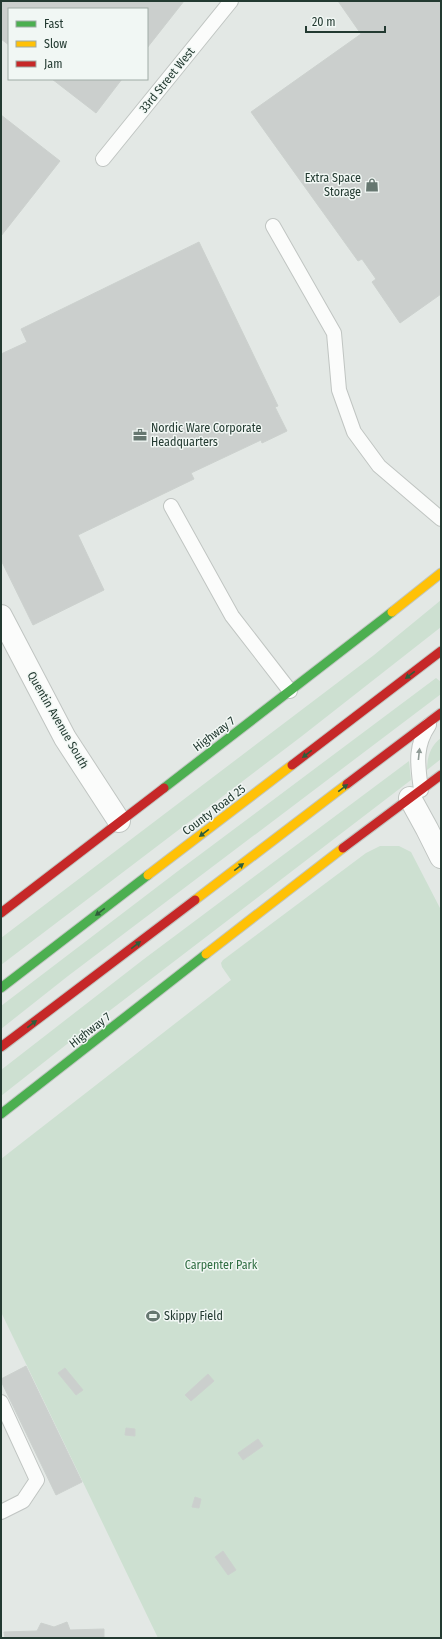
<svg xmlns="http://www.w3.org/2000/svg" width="442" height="1639" viewBox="0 0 442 1639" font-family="'Fira Sans Condensed',sans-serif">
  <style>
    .green { fill: #cde0d1 }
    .building { fill: #cbcfcd; stroke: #ccd1ce }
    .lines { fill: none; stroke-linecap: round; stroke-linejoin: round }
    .lane-casing { stroke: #c0c5c2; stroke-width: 16 }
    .street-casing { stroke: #c0c5c2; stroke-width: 24 }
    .fast-casing { stroke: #c0c6c2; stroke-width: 11 }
    .slow-casing { stroke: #c0c6c2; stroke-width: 11 }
    .jam-casing { stroke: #c0c6c2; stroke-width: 11 }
    .lane { stroke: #fbfcfb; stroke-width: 14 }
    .street { stroke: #fbfcfb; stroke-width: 22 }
    .fast { stroke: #4caf50; stroke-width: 9 }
    .slow { stroke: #ffc107; stroke-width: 9 }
    .jam { stroke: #c62828; stroke-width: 9 }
    .oneway { fill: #2f5d3a }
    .oneway2 { fill: #8f9b96 }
    .labels { text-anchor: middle; stroke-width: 3; stroke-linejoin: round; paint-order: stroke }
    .street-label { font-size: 12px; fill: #233a31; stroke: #f1f7f4 }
    .poi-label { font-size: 12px; fill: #233a31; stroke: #f1f7f4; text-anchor: start }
    .park-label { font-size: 12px; fill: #306e42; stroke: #f1f7f4 }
  </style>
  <rect width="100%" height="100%" fill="#e3e8e5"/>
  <path class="green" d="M441 600V627L302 736 1 965V938L374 655Z
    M436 678 441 682V694L68 976 1 1029V1006L178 871Z
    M441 738V759L427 770C427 758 430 746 441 738Z
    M409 761 411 780 104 1015 1 1096V1070L144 959Z
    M380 846H399L411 852 441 910V1638H158L1 1312V1159L231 980 222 967 221 963 223 960 366 853Z"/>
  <path class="building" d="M1 1H184L147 48V9H9V45L1 39Z
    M338 1H441V294L400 323 372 282 376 279 362 259 358 261 251 112 361 34Z
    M52 79H122L96 113Z
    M1 115 60 161 1 236Z
    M199 242 278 406 275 407 287 431 262 443 261 440 191 473 194 479 78 535 104 590 33 625 1 560V354L27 342 21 329Z
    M26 1366 82 1482 56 1495 1 1381V1379Z
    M65 1368 83 1390 76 1395 58 1373Z
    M208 1374 214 1381 191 1401 185 1395Z
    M126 1428 135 1429V1436L125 1435Z
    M258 1439 263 1446 243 1460 238 1453Z
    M195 1497 201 1499 199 1508 192 1507Z
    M223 1551 236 1570 228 1575 215 1557Z
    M67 1622 70 1630 104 1629V1638H5L4 1632 37 1631 41 1623 54 1627Z"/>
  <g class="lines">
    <g class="lane-casing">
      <path id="lane" d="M103 159 231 1
        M273 226 334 333 339 390 354 432 379 466 441 519
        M171 506 232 616 290 691
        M421 790C418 766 414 747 429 725
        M1 1402 37 1480 23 1501 1 1512"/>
    </g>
    <g class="street-casing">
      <path id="street" d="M1 616 65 738 119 821
        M410 798 427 829 441 857"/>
    </g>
    <g class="fast-casing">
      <path id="fast" d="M164 788 392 612
        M1 988 148 875
        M1 1114 206 954"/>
    </g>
    <g class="slow-casing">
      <path id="slow" d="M392 612 441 573
        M148 875 292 765
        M195 900 347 784
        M206 954 343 848"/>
    </g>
    <g class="jam-casing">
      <path id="jam" d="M292 765 441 651
        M347 784 441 713
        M343 848 441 775
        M1 913 164 788
        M1 1047 195 900"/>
    </g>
    <use href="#lane" class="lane"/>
    <use href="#street" class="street"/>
    <use href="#fast" class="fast"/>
    <use href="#slow" class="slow"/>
    <use href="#jam" class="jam"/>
  </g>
  <defs><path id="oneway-solid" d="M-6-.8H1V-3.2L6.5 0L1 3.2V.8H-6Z"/></defs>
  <g class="oneway">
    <use href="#oneway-solid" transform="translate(410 675) rotate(143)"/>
    <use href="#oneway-solid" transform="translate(307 754) rotate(143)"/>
    <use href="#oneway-solid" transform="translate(343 788) rotate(-37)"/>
    <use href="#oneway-solid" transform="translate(204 833) rotate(143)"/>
    <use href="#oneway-solid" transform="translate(239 867) rotate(-37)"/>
    <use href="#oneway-solid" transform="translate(100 912) rotate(143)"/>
    <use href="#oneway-solid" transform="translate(136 945) rotate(-37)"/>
    <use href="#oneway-solid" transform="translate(32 1024) rotate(-37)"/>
  </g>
  <use class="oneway2" href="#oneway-solid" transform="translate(419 754) rotate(-84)"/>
  <defs>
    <g id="shop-bare" transform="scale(1.08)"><path d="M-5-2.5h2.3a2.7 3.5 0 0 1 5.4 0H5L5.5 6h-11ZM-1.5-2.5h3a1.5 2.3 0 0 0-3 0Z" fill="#667770" stroke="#f1f7f4" stroke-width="2.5" paint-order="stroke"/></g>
    <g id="office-bare" transform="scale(1.08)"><path d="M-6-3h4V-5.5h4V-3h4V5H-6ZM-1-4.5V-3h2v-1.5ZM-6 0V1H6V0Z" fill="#667770" stroke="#f1f7f4" stroke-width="2.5" paint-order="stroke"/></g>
    <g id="stadium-bare" transform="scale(1.08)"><path d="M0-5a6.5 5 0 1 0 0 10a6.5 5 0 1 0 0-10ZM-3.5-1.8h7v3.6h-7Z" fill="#667770" stroke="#f1f7f4" stroke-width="2.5" paint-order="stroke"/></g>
  </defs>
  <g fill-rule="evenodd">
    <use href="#shop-bare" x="372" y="185"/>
    <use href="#office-bare" x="140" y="435"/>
    <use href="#stadium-bare" x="153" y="1316"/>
  </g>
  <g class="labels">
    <g class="street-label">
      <text transform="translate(167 80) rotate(-51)" y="4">33rd Street West</text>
      <text transform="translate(58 720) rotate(60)" y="4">Quentin Avenue South</text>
      <text transform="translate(214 734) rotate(-37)" y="4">Highway 7</text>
      <text transform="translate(214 810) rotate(-37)" y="4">County Road 25</text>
      <text transform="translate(90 1030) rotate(-38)" y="4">Highway 7</text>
    </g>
    <g class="poi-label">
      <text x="361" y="182" text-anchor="end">Extra Space<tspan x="361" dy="14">Storage</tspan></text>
      <text x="151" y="432">Nordic Ware Corporate<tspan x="151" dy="14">Headquarters</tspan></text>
      <text x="164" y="1320">Skippy Field</text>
    </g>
    <g class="park-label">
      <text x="221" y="1269">Carpenter Park</text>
    </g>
  </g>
  <rect width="442" height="1639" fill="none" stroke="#233a31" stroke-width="4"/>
  <rect x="8" y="8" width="140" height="72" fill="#f1f7f4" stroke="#9faba6"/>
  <rect x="16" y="21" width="20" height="6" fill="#4caf50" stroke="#9faba6"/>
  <text x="44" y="28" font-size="12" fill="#233a31">Fast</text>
  <rect x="16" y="41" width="20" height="6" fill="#ffc107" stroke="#9faba6"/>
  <text x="44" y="48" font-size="12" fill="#233a31">Slow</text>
  <rect x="16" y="61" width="20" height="6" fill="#c62828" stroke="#9faba6"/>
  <text x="44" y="68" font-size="12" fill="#233a31">Jam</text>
  <path d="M306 26v6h79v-6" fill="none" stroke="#233a31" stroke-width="2"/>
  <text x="312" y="26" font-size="12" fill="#233a31" stroke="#f1f7f4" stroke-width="3" paint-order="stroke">20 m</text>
</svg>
